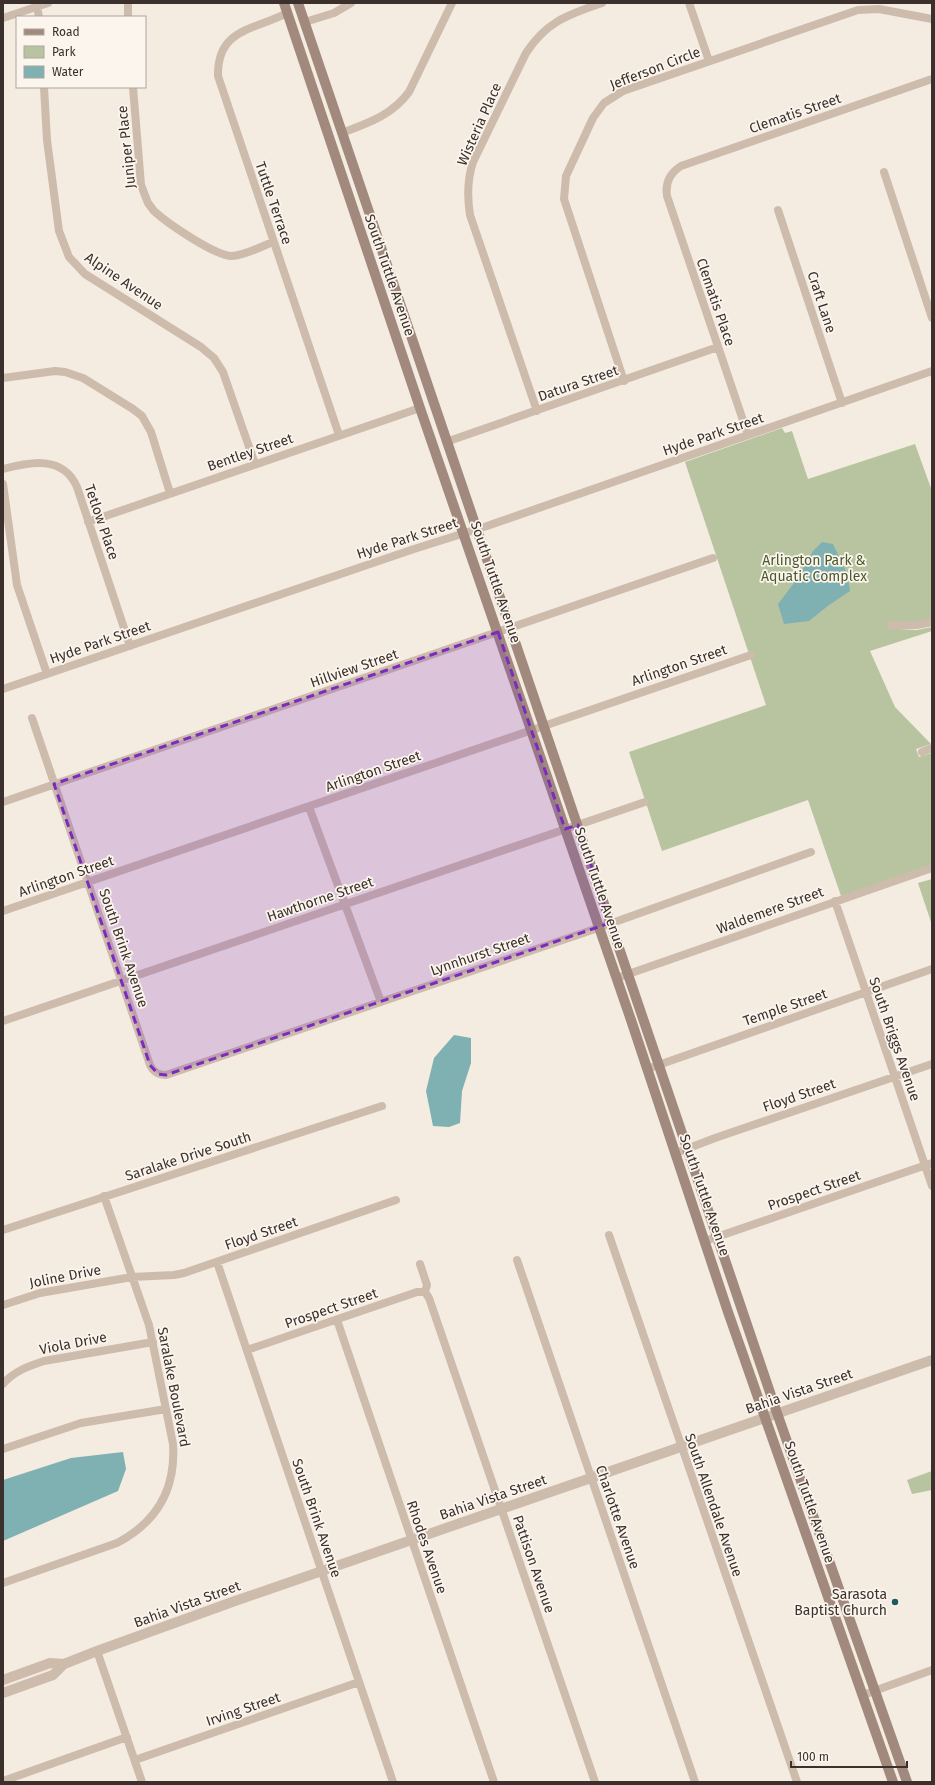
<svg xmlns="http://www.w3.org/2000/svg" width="935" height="1785" viewBox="0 0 935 1785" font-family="'Fira Sans',sans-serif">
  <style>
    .green { fill: #b8c4a0 }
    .water { fill: #7fb0b2 }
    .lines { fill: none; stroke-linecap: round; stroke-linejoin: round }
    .minor { stroke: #cdbbac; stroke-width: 8 }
    .tertiary { stroke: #cdbbac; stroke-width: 10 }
    .secondary { stroke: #a18a7d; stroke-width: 10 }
    .marked { fill: #7b2cbf; fill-opacity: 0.2; stroke: #7b2cbf; stroke-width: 3; stroke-dasharray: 8 5; stroke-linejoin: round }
    .poi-dot { fill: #1f5a5e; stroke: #fbf5ee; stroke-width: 1.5 }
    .labels { text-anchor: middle; stroke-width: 3.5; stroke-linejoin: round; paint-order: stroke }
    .street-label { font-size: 14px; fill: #3b302b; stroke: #fbf5ee }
    .park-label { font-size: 14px; fill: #4a5a2e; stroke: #fbf5ee }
    .poi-label { font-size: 14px; fill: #3b302b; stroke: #fbf5ee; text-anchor: end }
  </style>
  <rect width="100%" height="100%" fill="#f4ebe1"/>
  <path class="green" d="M782 428 785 433 792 431 808 479 915 444 932 491V618L899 629 917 630 932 627V631L870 651 895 707 931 744 916 749 919 757 932 753V865L841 896 808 800 662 851 629 752 766 705 685 462Z
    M932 879V925L918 883Z
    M932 1471V1490L912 1494 907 1480Z"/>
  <path class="water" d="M822 542 833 544 847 573 850 591 829 605 809 621 784 624 778 604 797 579 813 551Z
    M454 1035 471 1038V1063L462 1091 460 1123 449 1127 433 1126 426 1091 434 1058Z
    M123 1452 126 1469 118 1491 3 1541V1480L71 1458Z"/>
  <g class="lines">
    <path class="minor" d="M128 3V17
      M689 3 709 61
      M37 7 39 17
      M287 13C255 30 217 28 218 76L339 435
      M3 18 48 3
      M305 22 334 13 351 3
      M44 87 47 140 59 231 69 257 85 274 201 347 214 358 223 372 255 464
      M133 87 141 185 148 203 154 211C167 223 215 256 232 256 246 255 260 247 273 242
      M342 133C368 123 391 116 409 92L452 3
      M884 172 932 318
      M778 210 842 403
      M3 378 55 371 65 372 83 378 133 409 142 416 151 432 170 493
      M624 381 564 199 566 176 593 118 604 103 623 91 858 10 879 9 932 19
      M537 411 470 215C467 196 467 180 473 162L526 53C547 21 568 15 602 3
      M748 435 667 196C665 183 670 173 681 166L932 79
      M446 442 718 347
      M3 469C30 462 63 455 77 487L130 646
      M3 484 17 585 47 674
      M88 522 420 408
      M891 625H917L932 622
      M3 689 414 549 487 526 932 371
      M32 718 150 1065C154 1073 159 1075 166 1075L598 928 811 852
      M922 752 932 748
      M3 802 713 558
      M309 807 381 1002
      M835 901 932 1186
      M3 911 751 655
      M617 978 932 868
      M3 1021 645 802
      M647 1069 932 969
      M676 1153 715 1138 932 1064
      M3 1230 382 1106
      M609 1235 797 1782
      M705 1241 932 1163
      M517 1260 695 1782
      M217 1262 393 1782
      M420 1264 427 1285 425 1292 429 1298 595 1782
      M3 1305 40 1293 132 1277 174 1275 184 1273 396 1200
      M337 1320 494 1782
      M247 1350 417 1292H425
      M3 1384C14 1371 29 1366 44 1361L153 1342
      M3 1449 81 1423 166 1409
      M3 1583 117 1543C157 1522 176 1489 173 1444L149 1325 104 1196
      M97 1651 142 1782
      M863 1695 932 1670
      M135 1760 359 1682
      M3 1781 127 1737"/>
    <path class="tertiary" d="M3 1680 50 1663 64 1664
      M3 1693 53 1675 64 1664 97 1651 235 1601 932 1360"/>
    <path class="secondary" d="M284 3 420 408 631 1020 728 1312 893 1782
      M298 3 777 1413 907 1782"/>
  </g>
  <path class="marked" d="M498 632 565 829 578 825 610 923 166 1075 158 1074 150 1065 54 784Z"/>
  <circle class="poi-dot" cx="895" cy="1602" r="4"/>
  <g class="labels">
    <g class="street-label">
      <text transform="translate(655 68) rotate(-21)" y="5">Jefferson Circle</text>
      <text transform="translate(795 113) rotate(-19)" y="5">Clematis Street</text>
      <text transform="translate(479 124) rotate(-66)" y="5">Wisteria Place</text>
      <text transform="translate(126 147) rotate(-96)" y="5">Juniper Place</text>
      <text transform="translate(274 203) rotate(71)" y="5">Tuttle Terrace</text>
      <text transform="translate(390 275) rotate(71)" y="5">South Tuttle Avenue</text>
      <text transform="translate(124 281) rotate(34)" y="5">Alpine Avenue</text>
      <text transform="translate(716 302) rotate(71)" y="5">Clematis Place</text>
      <text transform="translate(822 302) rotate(72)" y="5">Craft Lane</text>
      <text transform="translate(578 383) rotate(-19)" y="5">Datura Street</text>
      <text transform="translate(713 434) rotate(-19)" y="5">Hyde Park Street</text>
      <text transform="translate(250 452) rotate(-19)" y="5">Bentley Street</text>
      <text transform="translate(102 522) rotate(71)" y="5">Tetlow Place</text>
      <text transform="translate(407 538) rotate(-18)" y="5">Hyde Park Street</text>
      <text transform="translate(496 582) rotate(71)" y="5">South Tuttle Avenue</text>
      <text transform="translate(100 642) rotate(-19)" y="5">Hyde Park Street</text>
      <text transform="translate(679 665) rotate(-19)" y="5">Arlington Street</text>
      <text transform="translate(354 668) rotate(-19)" y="5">Hillview Street</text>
      <text transform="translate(373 771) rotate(-19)" y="5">Arlington Street</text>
      <text transform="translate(66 876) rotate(-19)" y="5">Arlington Street</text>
      <text transform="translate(600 888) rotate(71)" y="5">South Tuttle Avenue</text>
      <text transform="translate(320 899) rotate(-19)" y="5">Hawthorne Street</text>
      <text transform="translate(770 910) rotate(-20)" y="5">Waldemere Street</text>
      <text transform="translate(124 948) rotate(71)" y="5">South Brink Avenue</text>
      <text transform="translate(480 954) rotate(-19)" y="5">Lynnhurst Street</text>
      <text transform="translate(785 1007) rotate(-19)" y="5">Temple Street</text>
      <text transform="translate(895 1039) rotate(71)" y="5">South Briggs Avenue</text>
      <text transform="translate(799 1095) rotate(-19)" y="5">Floyd Street</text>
      <text transform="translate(188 1156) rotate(-18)" y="5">Saralake Drive South</text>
      <text transform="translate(814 1190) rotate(-19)" y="5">Prospect Street</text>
      <text transform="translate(705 1195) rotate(71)" y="5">South Tuttle Avenue</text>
      <text transform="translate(261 1233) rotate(-19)" y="5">Floyd Street</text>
      <text transform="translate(65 1276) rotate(-11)" y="5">Joline Drive</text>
      <text transform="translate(331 1308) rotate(-19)" y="5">Prospect Street</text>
      <text transform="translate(73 1343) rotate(-11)" y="5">Viola Drive</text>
      <text transform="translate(174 1387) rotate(79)" y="5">Saralake Boulevard</text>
      <text transform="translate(799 1391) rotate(-19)" y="5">Bahia Vista Street</text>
      <text transform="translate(493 1497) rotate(-19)" y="5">Bahia Vista Street</text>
      <text transform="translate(810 1502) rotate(71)" y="5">South Tuttle Avenue</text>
      <text transform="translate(714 1505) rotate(71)" y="5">South Allendale Avenue</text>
      <text transform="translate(618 1517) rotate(71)" y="5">Charlotte Avenue</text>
      <text transform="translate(317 1518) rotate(71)" y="5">South Brink Avenue</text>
      <text transform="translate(427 1547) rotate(71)" y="5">Rhodes Avenue</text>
      <text transform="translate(534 1564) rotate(71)" y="5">Pattison Avenue</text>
      <text transform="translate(187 1604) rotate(-20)" y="5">Bahia Vista Street</text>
      <text transform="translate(243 1709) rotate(-19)" y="5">Irving Street</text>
    </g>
    <g class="park-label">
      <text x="814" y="565">Arlington Park &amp;<tspan x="814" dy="16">Aquatic Complex</tspan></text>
    </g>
    <g class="poi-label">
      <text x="887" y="1599">Sarasota<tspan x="887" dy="16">Baptist Church</tspan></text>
    </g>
  </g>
  <rect width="935" height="1785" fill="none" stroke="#3b302b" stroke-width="8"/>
  <rect x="16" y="16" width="130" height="72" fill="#fbf5ee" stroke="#aea6a0"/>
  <rect x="24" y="29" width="20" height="6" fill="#a18a7d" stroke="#aea6a0"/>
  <text x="52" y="36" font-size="12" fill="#3b302b">Road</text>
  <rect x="24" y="46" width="20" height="12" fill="#b8c4a0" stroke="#aea6a0"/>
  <text x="52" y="56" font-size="12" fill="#3b302b">Park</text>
  <rect x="24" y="66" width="20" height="12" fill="#7fb0b2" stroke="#aea6a0"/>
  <text x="52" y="76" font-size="12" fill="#3b302b">Water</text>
  <path d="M791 1761v6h116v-6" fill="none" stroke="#3b302b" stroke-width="2"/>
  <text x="797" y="1761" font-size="12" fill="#3b302b" stroke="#fbf5ee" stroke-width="3" paint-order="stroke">100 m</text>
</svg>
